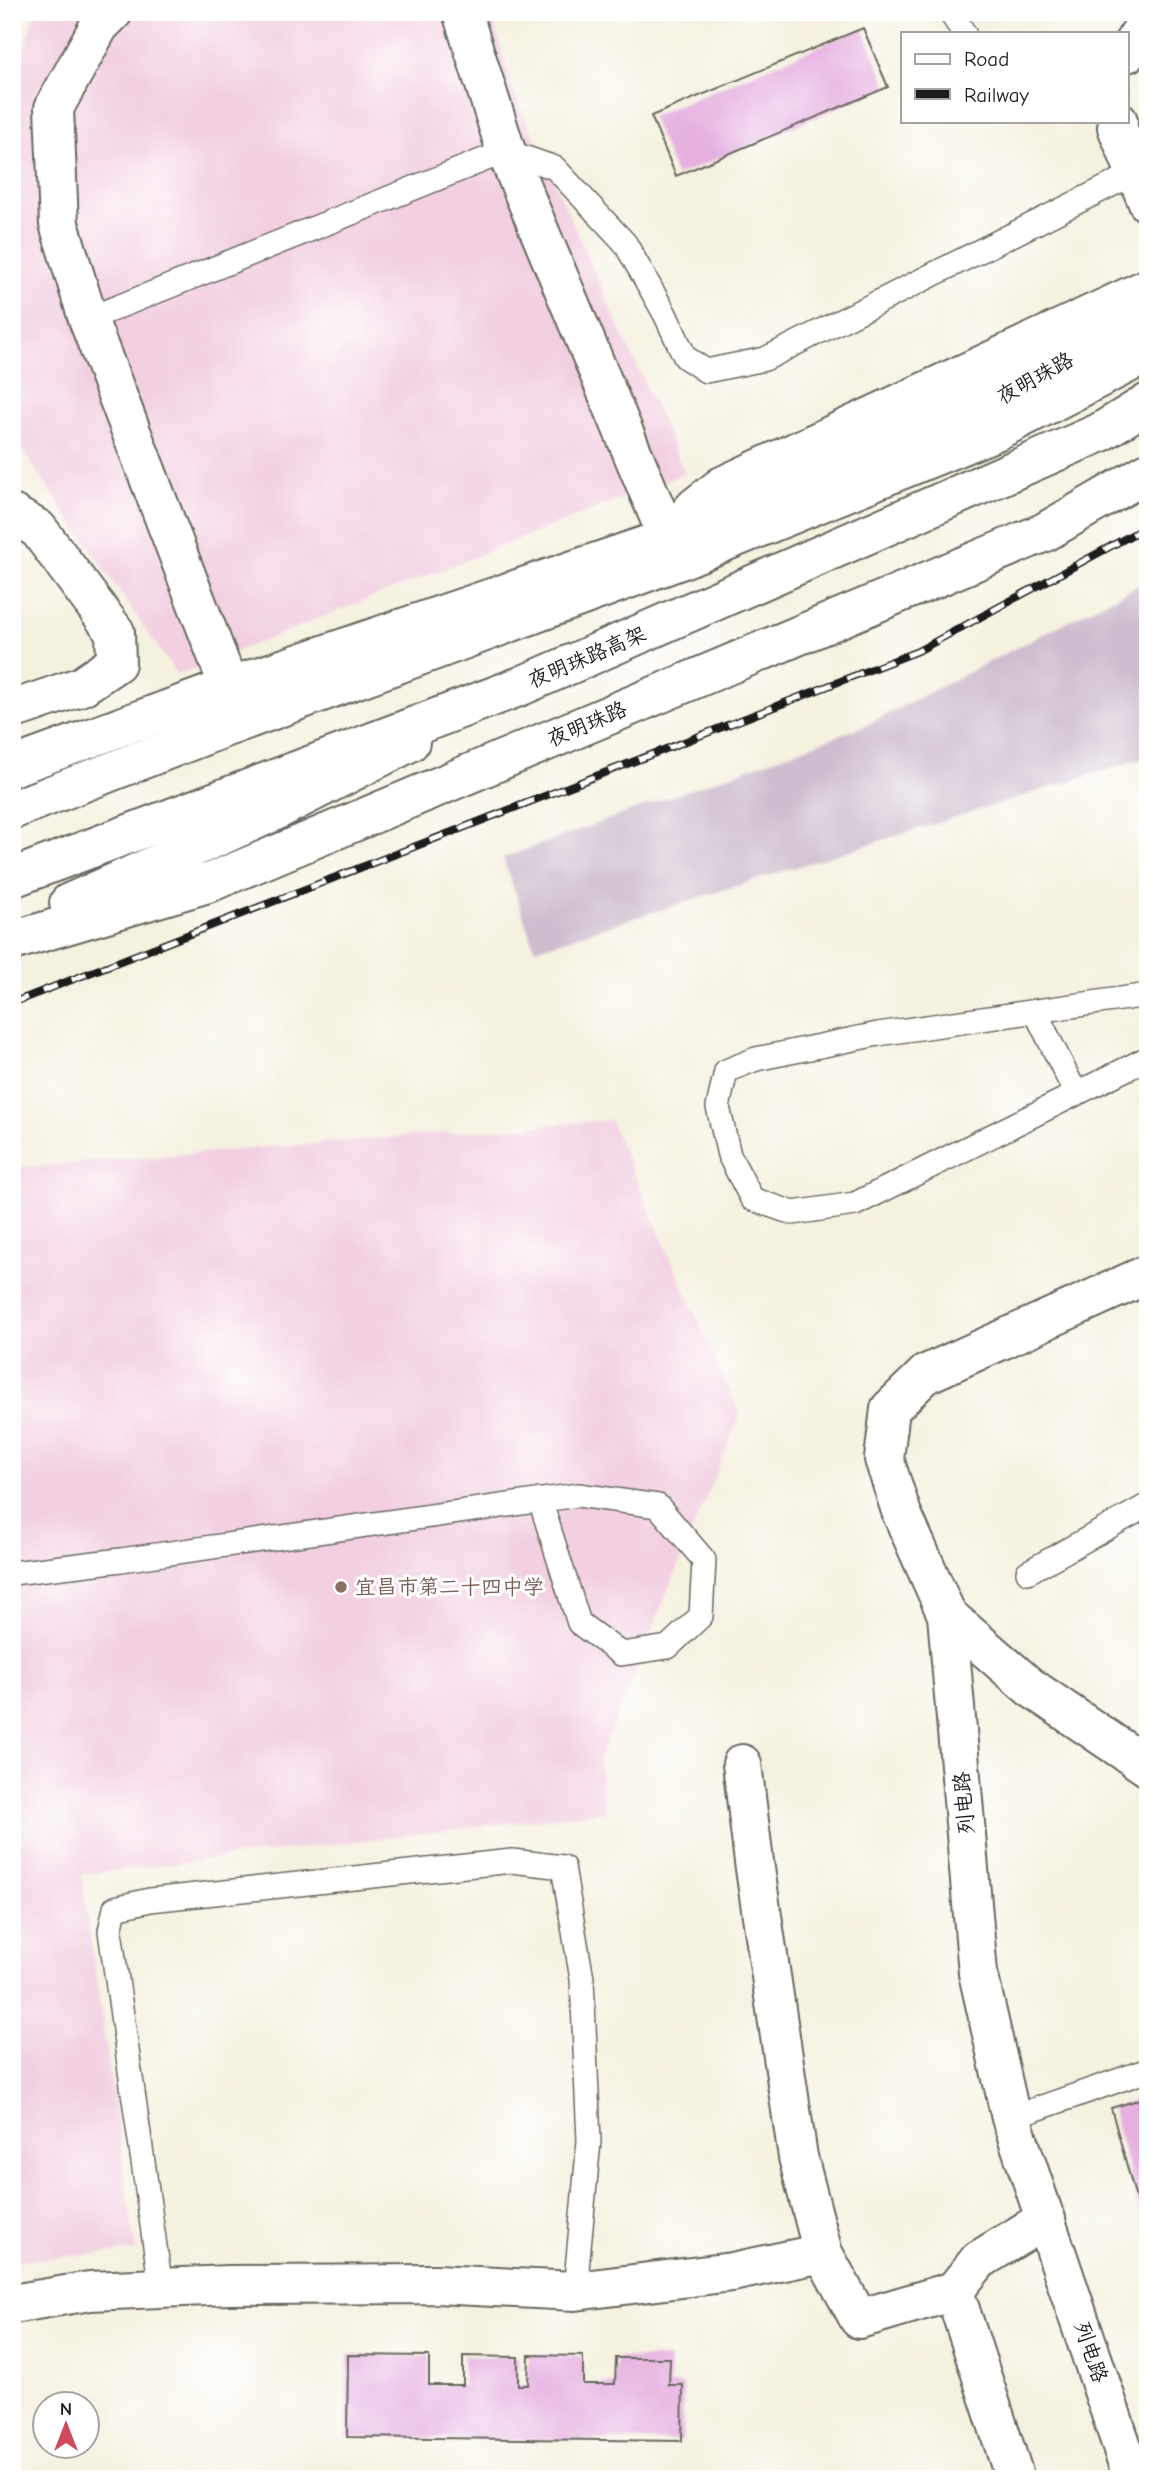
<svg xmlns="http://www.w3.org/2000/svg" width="1160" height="2491" viewBox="0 0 1160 2491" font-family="'Comic Neue','LXGW WenKai TC',sans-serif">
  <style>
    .built { fill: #f2cfe1 }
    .industrial { fill: #cfbdcf }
    .building { fill: #e5afdf }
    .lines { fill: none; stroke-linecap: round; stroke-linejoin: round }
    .lane-casing { stroke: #686760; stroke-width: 26 }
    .street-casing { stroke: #686760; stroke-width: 42 }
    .secondary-casing { stroke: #686760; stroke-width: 42 }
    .primary-casing { stroke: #686760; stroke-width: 42 }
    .highway-casing { stroke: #686760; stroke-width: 42 }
    .lane { stroke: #fff; stroke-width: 23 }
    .street { stroke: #fff; stroke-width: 38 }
    .secondary { stroke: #fff; stroke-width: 38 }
    .primary { stroke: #fff; stroke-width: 38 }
    .highway { stroke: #fff; stroke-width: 38 }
    .rail-casing { stroke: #1c1c1c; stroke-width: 8 }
    .rail { stroke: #fff; stroke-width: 5; stroke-dasharray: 16; stroke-linecap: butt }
    .education-dot { fill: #8d6e63; stroke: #fff; stroke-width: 2.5 }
    .labels { text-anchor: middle; stroke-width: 6; stroke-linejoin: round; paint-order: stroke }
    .street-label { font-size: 21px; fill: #1c1c1c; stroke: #fff }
    .education-label { font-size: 21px; fill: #785e54; stroke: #fff; text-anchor: start }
  </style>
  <rect width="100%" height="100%" fill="#fff"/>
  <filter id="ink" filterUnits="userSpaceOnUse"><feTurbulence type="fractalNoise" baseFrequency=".0143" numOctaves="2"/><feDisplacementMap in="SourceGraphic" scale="14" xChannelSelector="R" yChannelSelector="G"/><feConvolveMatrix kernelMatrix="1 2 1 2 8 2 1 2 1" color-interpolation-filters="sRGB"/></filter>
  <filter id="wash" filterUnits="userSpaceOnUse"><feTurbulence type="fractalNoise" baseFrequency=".00686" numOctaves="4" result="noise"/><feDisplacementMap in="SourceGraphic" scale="28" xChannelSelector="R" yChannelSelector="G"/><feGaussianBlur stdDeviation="1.57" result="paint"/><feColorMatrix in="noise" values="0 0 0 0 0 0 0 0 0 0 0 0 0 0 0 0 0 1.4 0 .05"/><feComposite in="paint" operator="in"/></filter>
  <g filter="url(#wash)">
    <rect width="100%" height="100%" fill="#f5f1df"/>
    <path class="built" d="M34 12H491L513 90 685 473 177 675 12 435V98Z
      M610 1120 740 1415 599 1759 605 1811 81 1875 136 2251 12 2261V1168Z"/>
    <path class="industrial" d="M1148 580V757L535 949 503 858 864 726Z"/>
    <g id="blocks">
      <path class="building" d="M863 28 888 87 676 176 651 116Z
        M1148 2097V2238H1147L1111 2108Z
        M348 2355 429 2356V2385H463V2356L518 2357V2385H528L529 2355 583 2356V2384H615L616 2358H670L669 2385H683L682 2441 347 2437Z"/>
    </g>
  </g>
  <g filter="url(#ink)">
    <use href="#blocks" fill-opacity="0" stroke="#686760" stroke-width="2"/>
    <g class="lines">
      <g class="lane-casing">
        <path id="lane" d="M950 12 964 33
          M88 319 506 151 555 168 625 243 665 314 685 357 706 371 765 359 1135 173
          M1148 995 878 1034 756 1059 726 1071 718 1107 729 1155 752 1199 793 1213 855 1204 1148 1058
          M1035 1011 1076 1094
          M1028 1572 1148 1505
          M12 1573 121 1560 578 1495 658 1506 704 1560 701 1616 668 1647 621 1654 579 1623 540 1500
          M1011 2118 1148 2070
          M161 2288 110 1931 115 1908 150 1900 512 1861 563 1867 582 1979 589 2141 575 2291"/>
      </g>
      <g class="street-casing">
        <path id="street" d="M113 12 99 26 54 108 59 224 88 319 229 687
          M462 12 506 151 668 538 695 507 722 486 1148 288
          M1127 53 1148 20
          M1118 121 1117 127 1148 203
          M12 514 38 529 115 632 116 663 82 686 12 710
          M947 1615 1030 1687 1148 1767
          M742 1764 754 1862 798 2157 823 2253 859 2319 954 2291 979 2260 1046 2219
          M954 2291 1015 2479
          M12 2304 90 2291 229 2285 436 2284 575 2291 732 2272 823 2253"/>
      </g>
      <g class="secondary-casing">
        <path id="secondary" d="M1133 2479 1011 2118 978 1973 947 1615 902 1514 884 1459 890 1409 926 1374 1148 1274"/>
      </g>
      <g class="primary-casing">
        <path id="primary" d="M12 767 229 687 668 538 986 404 1148 315
          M69 903 269 814 410 742
          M12 941 211 882 1045 532 1148 472"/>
      </g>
      <g class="highway-casing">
        <path id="highway" d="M12 810 221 729 680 560 996 431 1148 353
          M12 878 521 686 1099 433 1148 403"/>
      </g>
      <use href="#lane" class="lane"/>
      <use href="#street" class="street"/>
      <use href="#secondary" class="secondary"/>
      <use href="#primary" class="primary"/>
      <use href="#highway" class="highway"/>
      <g class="rail-casing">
        <path id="rail" d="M12 1003 918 651 1148 526"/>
      </g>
      <use href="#rail" class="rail"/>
    </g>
  </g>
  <circle class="education-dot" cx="341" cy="1587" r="7"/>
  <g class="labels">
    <g class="street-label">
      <text transform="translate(1035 378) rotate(-29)" y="7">夜明珠路</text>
      <text transform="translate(587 657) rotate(-23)" y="7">夜明珠路高架</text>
      <text transform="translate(587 724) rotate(-23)" y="7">夜明珠路</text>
      <text transform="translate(964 1803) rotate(-95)" y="7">列电路</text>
      <text transform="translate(1091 2352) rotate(71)" y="7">列电路</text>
    </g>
    <g class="education-label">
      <text x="355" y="1594">宜昌市第二十四中学</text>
    </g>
  </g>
  <rect width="1160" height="2491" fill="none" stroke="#fff" stroke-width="42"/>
  <rect x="901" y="32" width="228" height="91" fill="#ffffff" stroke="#a4a4a4" stroke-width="2"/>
  <rect x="915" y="54" width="35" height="10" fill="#ffffff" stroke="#a4a4a4" stroke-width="2"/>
  <text x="964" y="66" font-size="21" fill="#1c1c1c">Road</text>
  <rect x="915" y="89" width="35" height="10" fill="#1c1c1c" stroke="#a4a4a4" stroke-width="2"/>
  <text x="964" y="102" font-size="21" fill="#1c1c1c">Railway</text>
  <g transform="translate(66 2425)"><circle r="33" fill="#ffffff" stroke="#a4a4a4" stroke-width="2"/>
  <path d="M0-5L12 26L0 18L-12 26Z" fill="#d1495b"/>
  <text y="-10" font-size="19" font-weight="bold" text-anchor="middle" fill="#1c1c1c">N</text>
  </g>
</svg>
